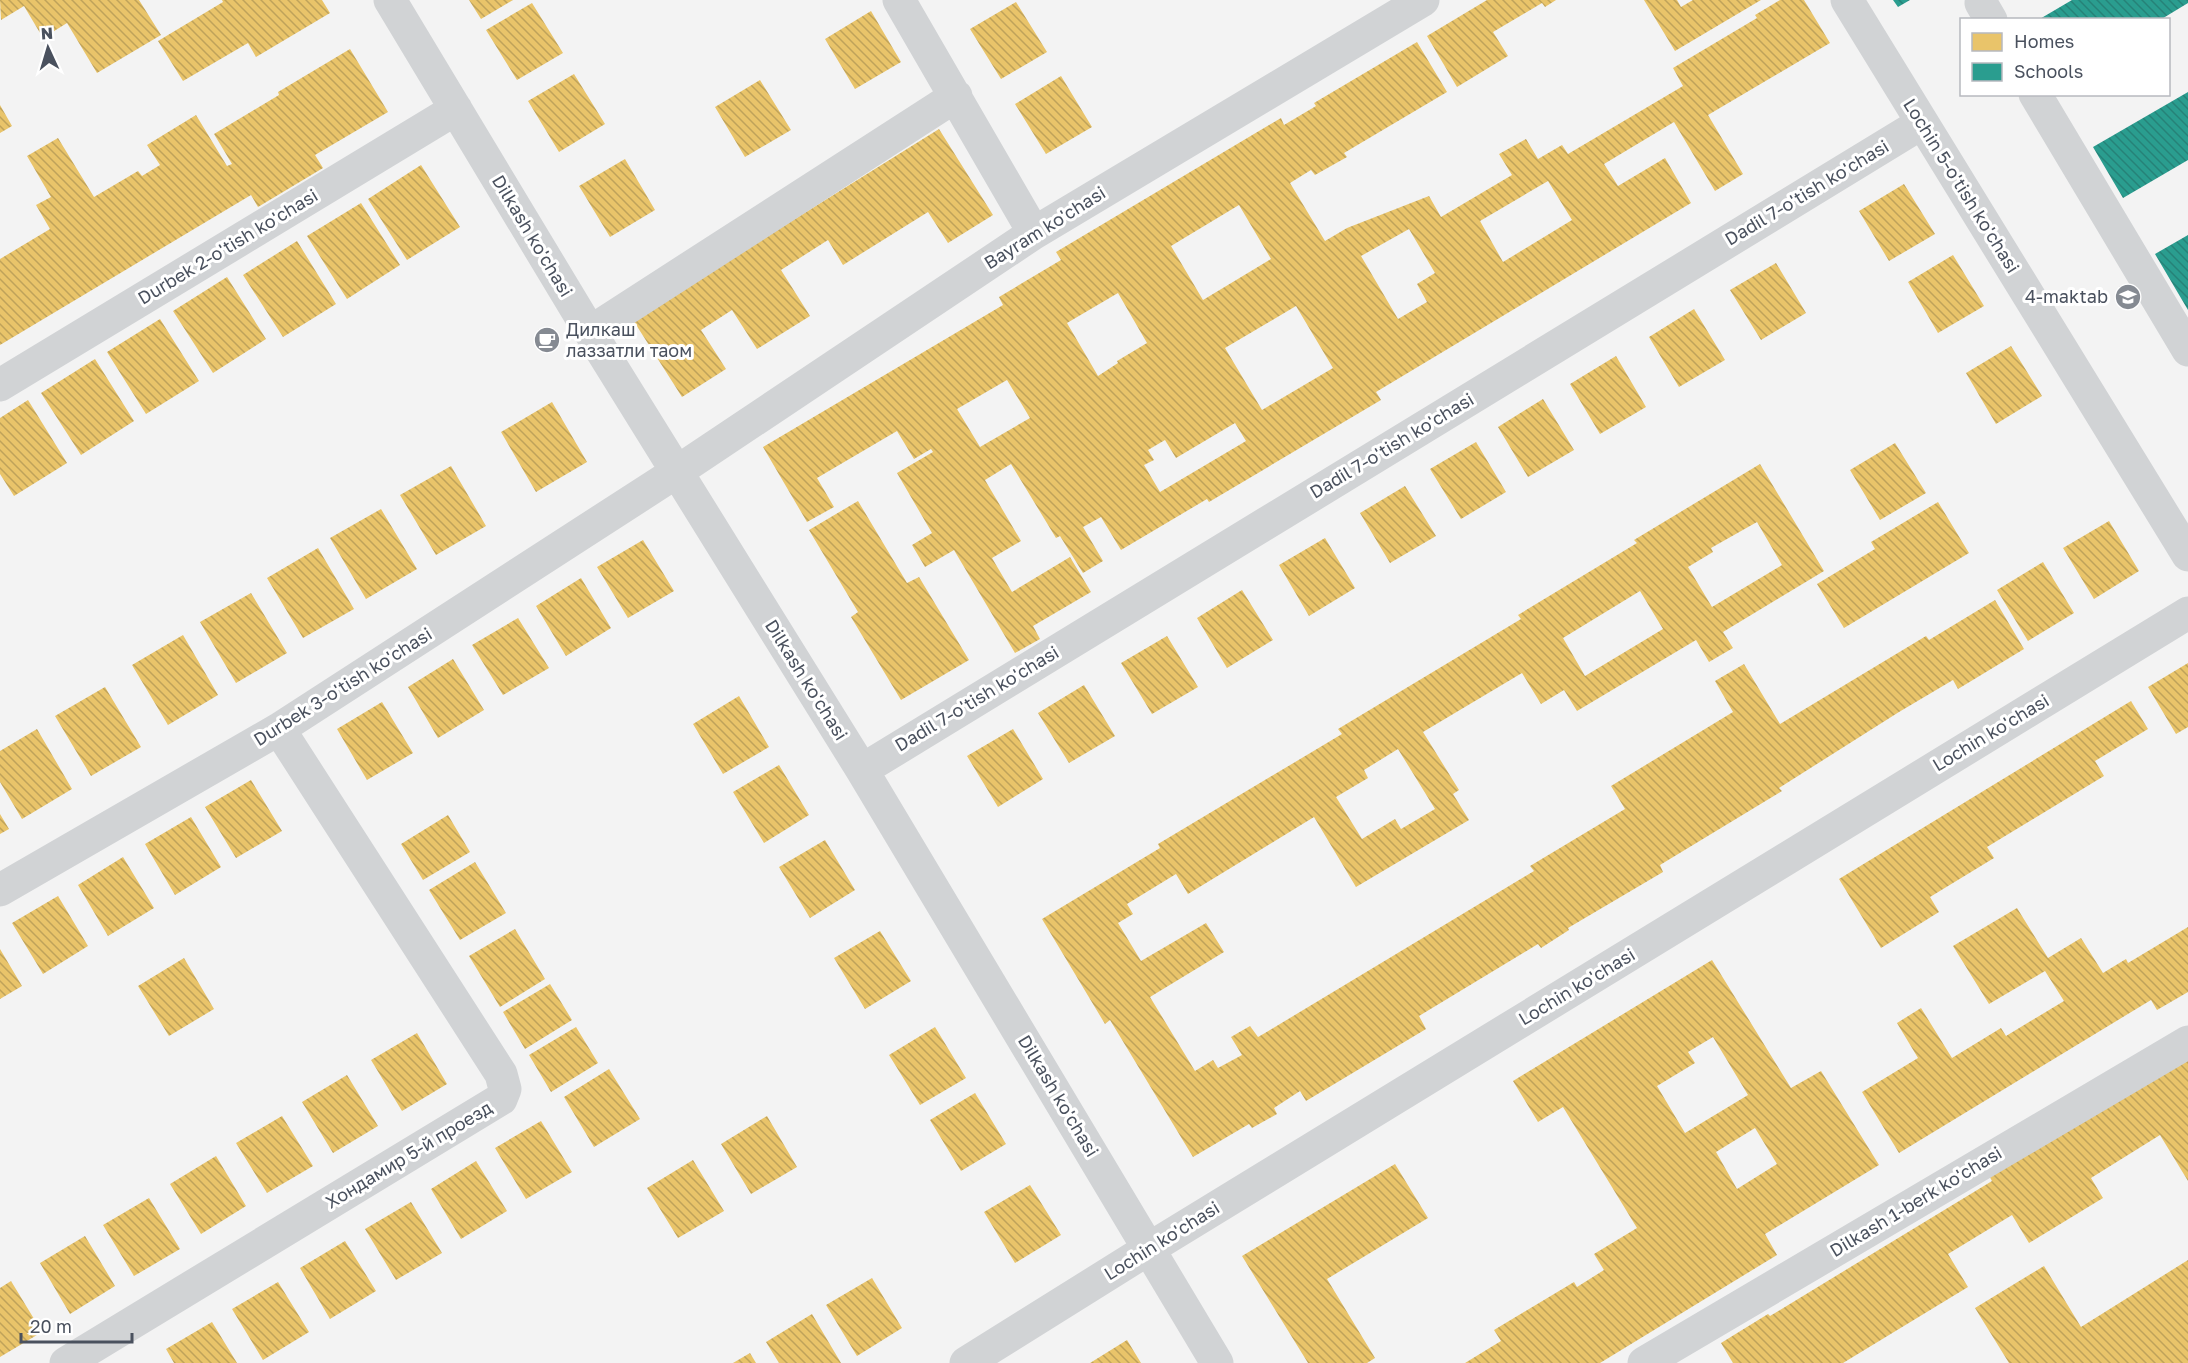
<svg xmlns="http://www.w3.org/2000/svg" width="2188" height="1363" viewBox="0 0 2188 1363" font-family="'Golos Text',sans-serif">
  <style>
    .homes { fill: url(#homes-back-hatch); fill-rule: evenodd }
    .schools { fill: url(#schools-back-hatch) }
    .lines { fill: none; stroke-linecap: round; stroke-linejoin: round }
    .minor { stroke: #d1d3d5; stroke-width: 33 }
    .labels { text-anchor: middle; stroke-width: 6; stroke-linejoin: round; paint-order: stroke }
    .street-label { font-size: 18px; fill: #4a515e; stroke: #fff }
    .poi-label { font-size: 18px; fill: #4a515e; stroke: #fff; text-anchor: end }
  </style>
  <defs>
    <pattern id="homes-back-hatch" width="6" height="6" patternUnits="userSpaceOnUse" patternTransform="scale(1.5)"><rect width="6" height="6" fill="#e9c46a"/><path d="M-1 5l2 2M0 0l6 6M5-1l2 2" fill="none" stroke="#bfa25a"/></pattern>
    <pattern id="schools-back-hatch" width="6" height="6" patternUnits="userSpaceOnUse" patternTransform="scale(1.5)"><rect width="6" height="6" fill="#2a9d8f"/><path d="M-1 5l2 2M0 0l6 6M5-1l2 2" fill="none" stroke="#268278"/></pattern>
  </defs>
  <rect width="100%" height="100%" fill="#f3f3f3"/>
  <path class="homes" d="M0 0H139L161 35 97 73 67 23 43 38 24 6 1 20Z
    M222 0H322L330 13 256 57 248 43 183 81 158 41 223 2Z
    M469 0H513L481 19Z
    M1487 0H1556L1545 7 1542 3 1493 32 1508 56 1457 87 1427 36Z
    M1644 0H1677L1681 7 1693 0H1761L1675 51Z
    M1780 0H1804L1830 43 1708 115 1743 174 1715 191 1674 122 1604 164 1618 186 1665 158 1691 203 1376 392 1381 400 1209 502 1207 499 1121 550 1101 517 1083 527 1103 561 1083 573 1060 536 1056 538 1011 464 985 480 1021 541 992 558 1012 592 1070 557 1091 592 1033 626 1040 639 1015 653 954 550 925 567 912 545 932 533 897 473 933 452 931 449 914 459 897 431 817 478 834 507 807 522 763 447 1003 305 999 297 1061 260 1056 252 1281 118 1284 125 1316 106 1314 103 1417 42 1447 92 1344 153 1347 157 1315 175 1311 170 1290 183 1325 241 1347 228 1429 196 1441 217 1512 175 1499 154 1526 139 1538 159 1562 145 1568 154 1683 86 1673 68 1757 18 1755 15ZM1548 181 1572 220 1503 262 1480 221ZM1239 205 1271 259 1203 300 1171 246ZM1409 229 1435 273 1417 284 1427 302 1398 319 1361 256ZM1118 293 1147 343 1117 361 1118 363 1098 376 1067 323ZM1296 306 1333 368 1262 410 1225 348ZM1007 380 1030 418 980 447 957 409ZM1235 423 1246 441 1160 492 1144 465 1154 460 1148 450 1165 440 1176 458Z
    M1016 2 1047 52 1001 79 970 29Z
    M532 3 563 53 517 80 486 30Z
    M871 11 901 62 855 89 825 39Z
    M350 49 388 112 315 155 323 168 258 207 251 195 0 345V259L50 229 36 205 51 197 27 156 58 138 94 197 138 171 142 176 160 165 147 145 196 115 227 166 232 164 214 134 279 95 278 92Z
    M574 74 605 124 559 152 528 101Z
    M1061 76 1092 127 1046 154 1015 104Z
    M760 80 791 130 745 157 715 107Z
    M0 105 12 126 0 133Z
    M939 129 993 215 948 243 928 212 843 265 828 240 781 270 810 316 757 349 732 310 701 330 726 369 682 397 633 320Z
    M625 159 655 210 610 237 579 186Z
    M421 165 460 227 407 260 368 199Z
    M1904 184 1935 234 1889 261 1859 211Z
    M361 203 400 265 347 299 307 236Z
    M297 241 336 304 283 337 243 275Z
    M1953 255 1984 306 1938 333 1908 282Z
    M1776 263 1806 313 1761 340 1730 290Z
    M227 277 266 339 213 373 173 311Z
    M1694 309 1725 360 1679 387 1649 337Z
    M160 319 199 381 146 414 107 352Z
    M2011 346 2042 396 1996 424 1966 373Z
    M1616 356 1646 407 1600 434 1570 384Z
    M95 359 134 421 81 455 41 393Z
    M1543 399 1574 450 1528 477 1498 427Z
    M28 400 67 463 14 496 0 474V418Z
    M552 402 587 462 536 492 501 432Z
    M1476 442 1506 492 1461 519 1430 469Z
    M1895 443 1926 493 1880 520 1850 470Z
    M1760 464 1824 571 1723 632 1733 648 1709 662 1696 640 1577 711 1564 690 1541 704 1522 673 1423 732 1459 790 1453 794 1469 820 1356 887 1314 817 1188 894 1176 874 1127 904 1133 914 1118 923 1141 961 1206 923 1224 952 1150 997 1195 1071 1213 1060 1218 1068 1242 1055 1231 1037 1250 1026 1258 1037 1265 1033 1534 871 1530 866 1625 809 1611 786 1733 712 1715 681 1744 664 1780 724 1926 636 1929 640 1995 600 2024 649 1958 689 1953 680 1899 712 1779 788 1782 791 1660 865 1663 872 1568 928 1569 930 1541 948 1538 944 1419 1016 1426 1029 1306 1101 1300 1091 1274 1108 1277 1114 1252 1128 1249 1124 1193 1157 1110 1020 1105 1024 1042 919 1160 848 1158 844 1342 734 1338 729 1521 619 1518 615 1637 543 1634 540ZM1757 522 1782 565 1712 607 1688 567 1713 552 1711 548ZM1640 591 1663 629 1585 676 1563 638ZM1398 749 1435 809 1401 829 1395 819 1362 839 1336 797 1368 778 1364 770Z
    M451 466 486 526 436 555 400 495Z
    M1405 486 1436 536 1390 563 1360 513Z
    M858 501 907 583 919 577 969 660 901 700 851 617 858 612 809 530Z
    M1938 502 1969 553 1844 628 1817 584 1875 549 1871 542Z
    M381 509 417 569 366 599 330 538Z
    M2109 521 2139 571 2094 599 2063 548Z
    M1325 538 1355 588 1309 616 1279 565Z
    M643 540 674 591 628 618 597 567Z
    M318 548 354 609 303 638 267 578Z
    M2043 562 2074 613 2028 641 1997 590Z
    M581 578 611 628 566 656 536 606Z
    M1242 590 1273 640 1227 668 1197 618Z
    M251 593 287 653 236 683 200 622Z
    M518 618 549 668 503 695 472 645Z
    M183 635 218 695 168 725 132 665Z
    M1167 636 1198 687 1152 714 1121 663Z
    M453 659 484 710 438 738 408 687Z
    M2188 663V727L2176 734 2148 687Z
    M1084 685 1115 736 1069 763 1038 713Z
    M105 687 141 747 91 776 55 716Z
    M739 696 769 747 723 774 693 724Z
    M2131 701 2148 729 2095 761 2104 776 1987 847 1994 858 1930 897 1939 912 1881 948 1839 879Z
    M382 702 413 753 367 780 337 729Z
    M37 729 72 789 22 819 0 782V751Z
    M1013 729 1043 779 998 807 967 756Z
    M779 765 809 815 764 843 733 792Z
    M251 780 282 831 236 858 205 807Z
    M0 814 9 829 0 834Z
    M448 815 470 852 423 880 401 844Z
    M191 817 221 867 175 895 145 844Z
    M825 840 855 890 810 918 779 867Z
    M123 857 154 908 108 936 78 885Z
    M475 862 506 913 460 940 429 890Z
    M58 896 88 946 43 974 12 923Z
    M2017 908 2048 958 2081 938 2103 973 2126 959 2128 963 2188 927V992L2157 1010 2151 1000 1899 1153 1862 1092 1918 1058 1897 1023 1921 1008 1952 1058 2001 1028 2006 1036 2064 1001 2045 971 1989 1004 1953 946Z
    M515 929 545 979 500 1007 469 956Z
    M880 931 911 981 865 1009 834 958Z
    M0 949 22 986 0 999Z
    M184 958 214 1009 169 1036 138 986Z
    M1712 960 1791 1088 1821 1071 1879 1165 1765 1234 1777 1255 1600 1363H1465L1501 1341 1494 1330 1574 1282 1577 1287 1604 1270 1594 1254 1637 1228 1563 1107 1538 1122 1513 1081ZM1713 1037 1748 1095 1685 1133 1657 1086 1695 1063 1688 1052ZM1755 1128 1777 1164 1737 1189 1716 1152Z
    M550 984 572 1020 525 1049 503 1012Z
    M576 1027 598 1063 551 1092 529 1055Z
    M935 1027 966 1078 920 1105 889 1055Z
    M417 1033 447 1084 402 1111 371 1060Z
    M2188 1050V1181L2160 1135 2091 1178 2103 1198 2029 1243 2012 1215 1948 1254 1968 1287 1843 1363H1733L1721 1343 1768 1314 1770 1316 1992 1181 1987 1172Z
    M609 1069 640 1119 594 1147 564 1097Z
    M347 1075 378 1126 333 1153 302 1102Z
    M975 1093 1006 1144 961 1171 930 1120Z
    M282 1116 313 1166 267 1193 236 1143Z
    M767 1116 797 1167 751 1194 721 1144Z
    M541 1121 572 1172 526 1199 495 1148Z
    M216 1156 246 1206 201 1234 170 1184Z
    M693 1160 724 1211 678 1238 647 1188Z
    M476 1161 507 1211 461 1239 431 1189Z
    M1395 1164 1428 1218 1327 1279 1375 1358 1367 1363H1308L1242 1256Z
    M1030 1185 1061 1235 1015 1263 984 1212Z
    M149 1198 180 1249 134 1276 103 1225Z
    M411 1202 442 1253 396 1280 365 1229Z
    M85 1236 115 1286 70 1314 40 1263Z
    M345 1241 376 1291 330 1319 300 1268Z
    M2188 1260V1363H2009L1975 1308 2044 1266 2081 1327Z
    M872 1278 902 1328 857 1356 826 1305Z
    M11 1281 42 1332 0 1357V1288Z
    M278 1282 309 1332 263 1360 232 1309Z
    M812 1314 841 1363H779L766 1342Z
    M212 1322 237 1363H174L166 1349Z
    M1127 1340 1141 1363H1090Z
    M750 1353 756 1363H733Z"/>
  <path class="schools" d="M1893 0H1910L1898 7Z
    M2072 0H2188V3L2160 20H2038Z
    M2188 92V160L2123 198 2093 147Z
    M2188 235V310L2155 254Z"/>
  <g class="lines">
    <path class="minor" d="M390 0 590 332 862 770 1217 1363
      M899 0 1034 233
      M1847 0 2188 555
      M1981 3 1991 20
      M2035 94 2188 350
      M590 332 956 96
      M0 385 456 109
      M862 770 1922 123
      M0 890 279 729 678 471 1034 233 1423 0
      M66 1363 501 1099 505 1089 501 1074 279 729
      M966 1363 1150 1248 2188 613
      M1644 1363 2188 1042"/>
  </g>
  <defs>
    <g id="school-disc" transform="scale(1.35)"><circle r="9.5" fill="#858a92" stroke="#fff"/><path d="M0-5L7-2L0 1L-7-2ZM-4 1L0 2.5L4 1V4Q0 6-4 4Z" fill="#fff"/></g>
    <g id="cafe-disc" transform="scale(1.35)"><circle r="9.5" fill="#858a92" stroke="#fff"/><path d="M-5.5-4.5H6V0H3Q3 3.5 0 3.5H-2.5Q-5.5 3.5-5.5 0ZM3-3.2v2h1.7v-2ZM-6 4.5H4V6H-6Z" fill="#fff"/></g>
  </defs>
  <g fill-rule="evenodd">
    <use href="#school-disc" x="2128" y="297"/>
    <use href="#cafe-disc" x="547" y="340"/>
  </g>
  <g class="labels">
    <g class="street-label">
      <text transform="translate(1961 186) rotate(58)" y="6">Lochin 5-o'tish ko'chasi</text>
      <text transform="translate(1807 193) rotate(-31)" y="6">Dadil 7-o'tish ko'chasi</text>
      <text transform="translate(1045 228) rotate(-32)" y="6">Bayram ko'chasi</text>
      <text transform="translate(532 236) rotate(59)" y="6">Dilkash ko'chasi</text>
      <text transform="translate(228 247) rotate(-31)" y="6">Durbek 2-o'tish ko'chasi</text>
      <text transform="translate(1392 446) rotate(-31)" y="6">Dadil 7-o'tish ko'chasi</text>
      <text transform="translate(806 680) rotate(58)" y="6">Dilkash ko'chasi</text>
      <text transform="translate(343 687) rotate(-32)" y="6">Durbek 3-o'tish ko'chasi</text>
      <text transform="translate(977 699) rotate(-31)" y="6">Dadil 7-o'tish ko'chasi</text>
      <text transform="translate(1991 733) rotate(-31)" y="6">Lochin ko'chasi</text>
      <text transform="translate(1577 987) rotate(-31)" y="6">Lochin ko'chasi</text>
      <text transform="translate(1058 1096) rotate(59)" y="6">Dilkash ko'chasi</text>
      <text transform="translate(409 1155) rotate(-31)" y="6">Хондамир 5-й проезд</text>
      <text transform="translate(1916 1202) rotate(-31)" y="6">Dilkash 1-berk ko'chasi</text>
      <text transform="translate(1162 1241) rotate(-32)" y="6">Lochin ko'chasi</text>
    </g>
    <g class="poi-label">
      <text x="2108" y="303">4-maktab</text>
      <text x="566" y="336" text-anchor="start">Дилкаш<tspan x="566" dy="21">лаззатли таом</tspan></text>
    </g>
  </g>
  <rect x="1960" y="18" width="210" height="78" fill="#ffffff" stroke="#b7b9bf" stroke-width="1.5"/>
  <rect x="1972" y="33" width="30" height="18" fill="#e9c46a" stroke="#b7b9bf" stroke-width="1.5"/>
  <text x="2014" y="48" font-size="18" fill="#4a515e">Homes</text>
  <rect x="1972" y="63" width="30" height="18" fill="#2a9d8f" stroke="#b7b9bf" stroke-width="1.5"/>
  <text x="2014" y="78" font-size="18" fill="#4a515e">Schools</text>
  <g transform="translate(48 48) rotate(356)" stroke="#ffffff" stroke-width="4.5" paint-order="stroke">
  <path d="M0-4.5L10 22L0 15L-10 22Z" fill="#4a515e"/>
  <text y="-9" font-size="16" font-weight="bold" text-anchor="middle" fill="#4a515e">N</text>
  </g>
  <path d="M21 1333v9h111v-9" fill="none" stroke="#4a515e" stroke-width="3"/>
  <text x="30" y="1333" font-size="18" fill="#4a515e" stroke="#ffffff" stroke-width="4.5" paint-order="stroke">20 m</text>
</svg>
